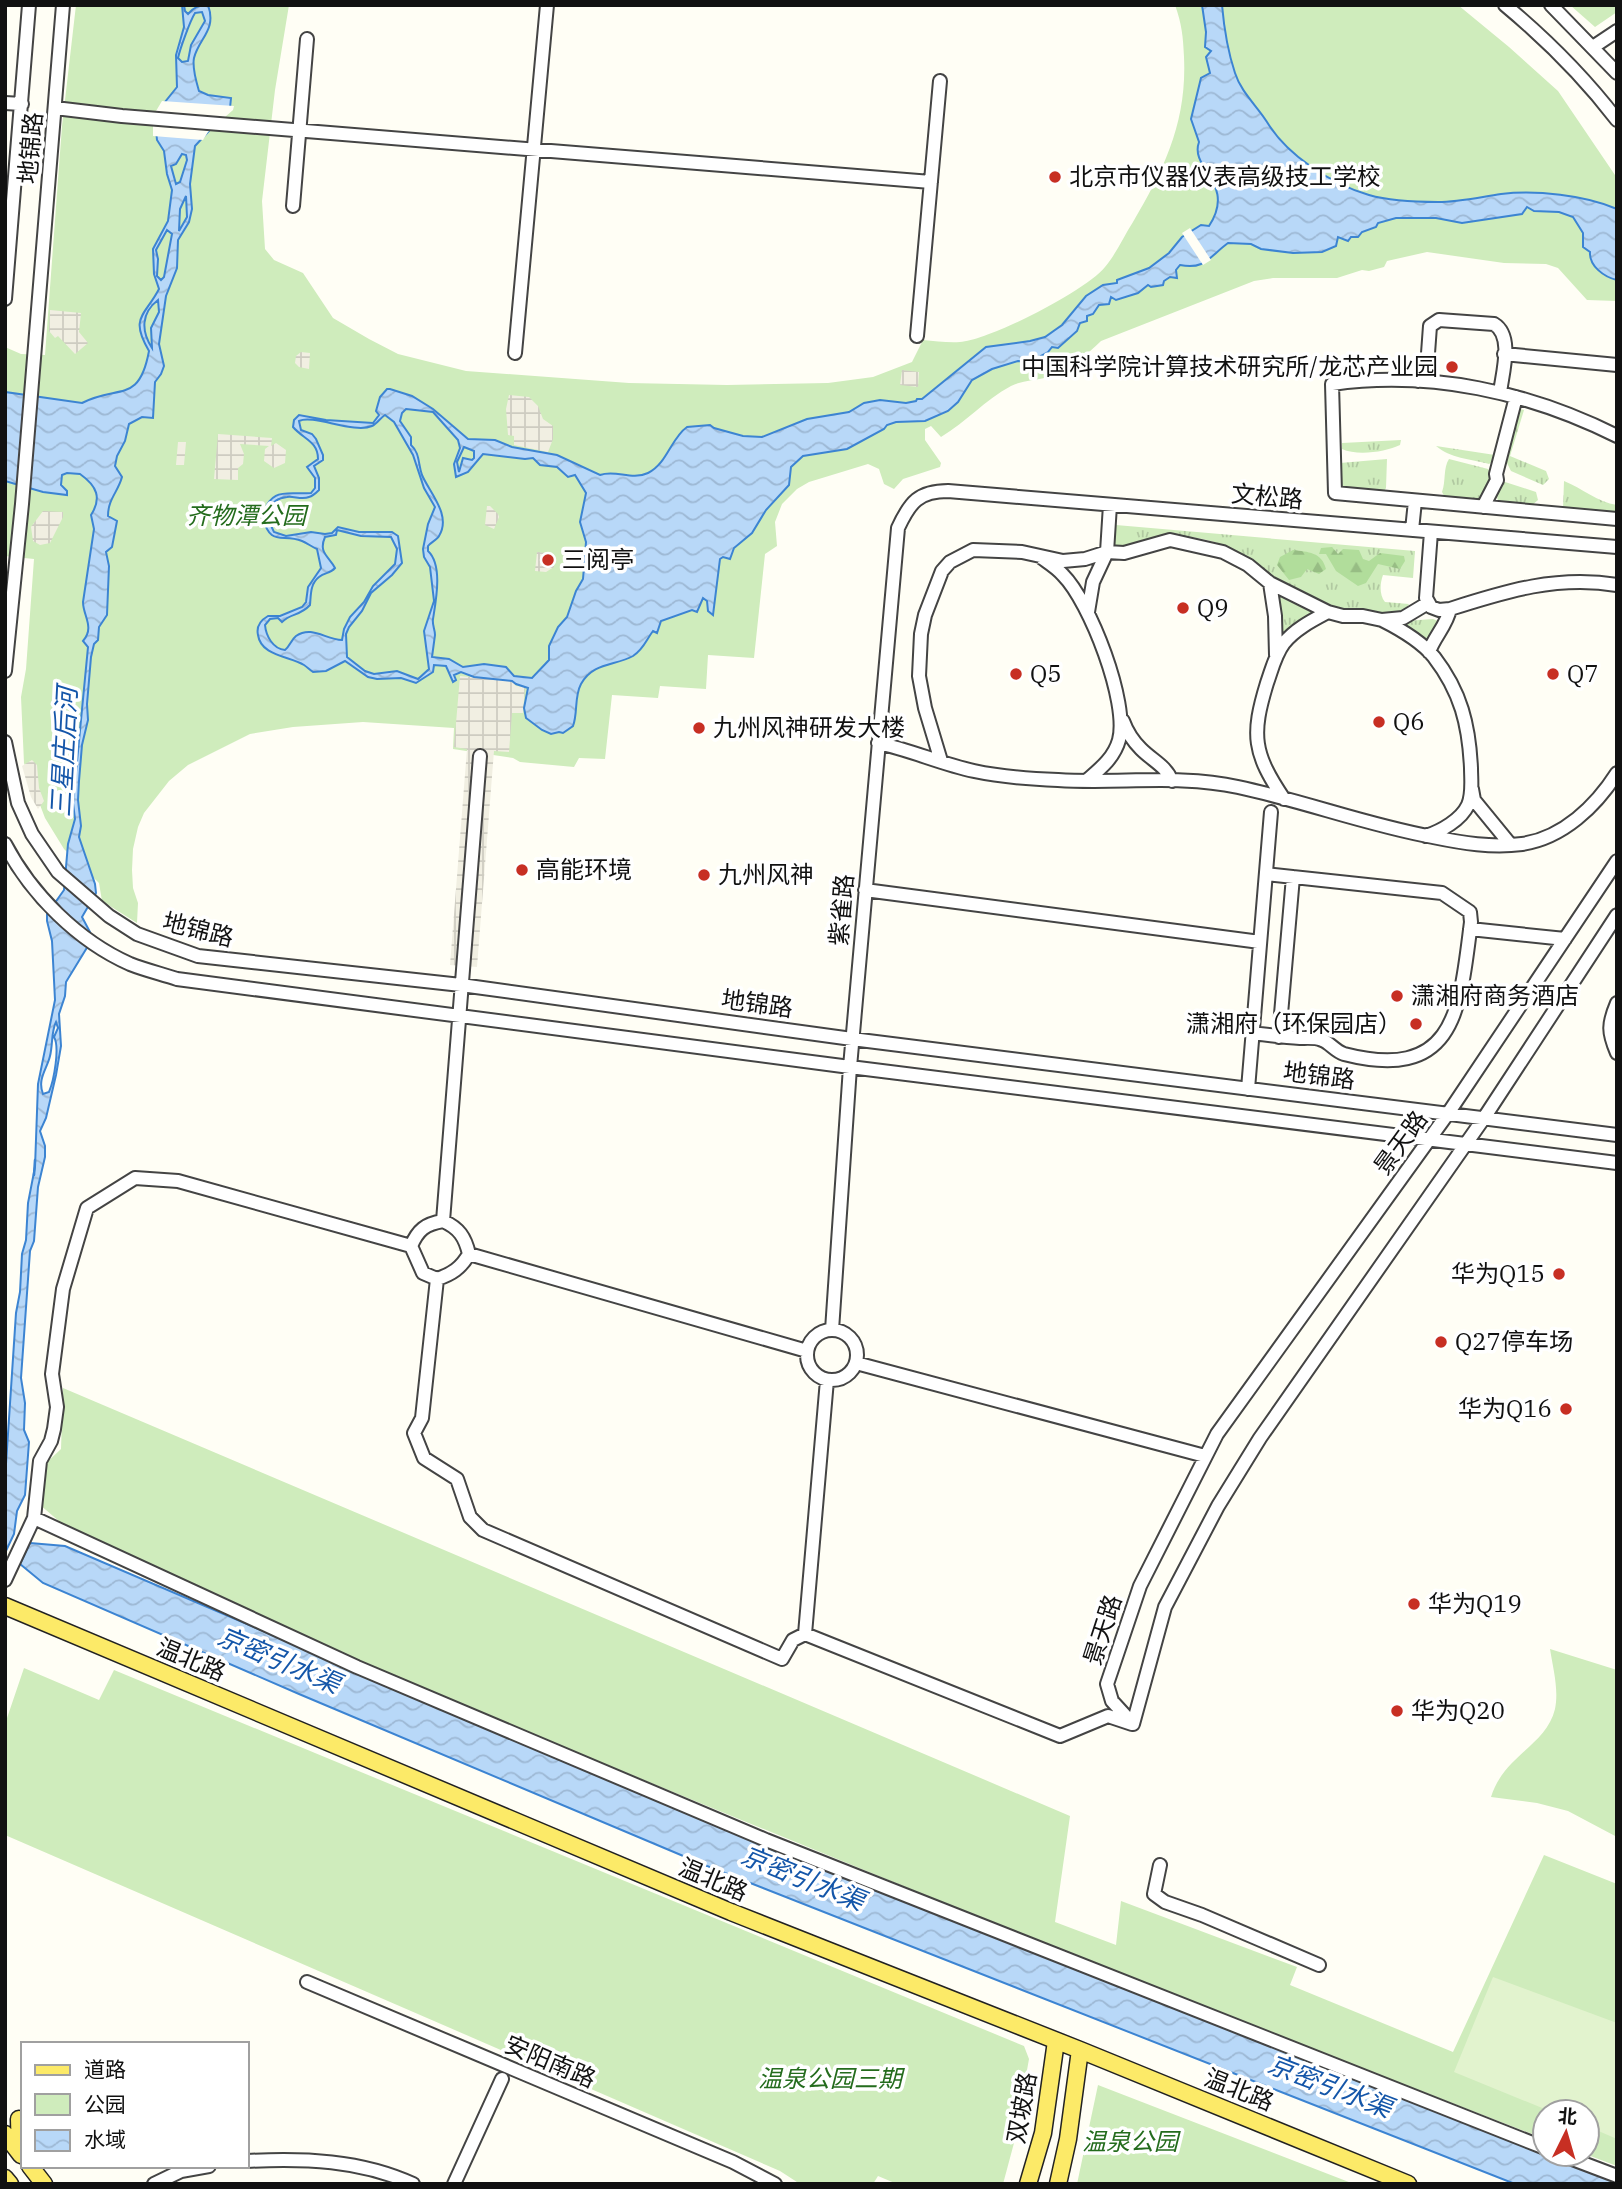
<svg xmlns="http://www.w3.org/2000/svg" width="1622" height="2189" viewBox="0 0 1622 2189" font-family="'IBM Plex Serif','Noto Sans SC',serif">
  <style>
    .grass { fill: url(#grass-tufts) }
    .forest { fill: url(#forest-firs) }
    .park { fill: #cfecbc }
    .pitch { fill: #e2f3ce }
    .plaza { fill: url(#plaza-grid) }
    .water { fill: url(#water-waves); stroke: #3c84d2; stroke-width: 2; fill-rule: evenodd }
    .pier { fill: #fffef5 }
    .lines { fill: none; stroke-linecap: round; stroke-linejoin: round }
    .stream { stroke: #3c84d2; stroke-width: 2.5 }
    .minor-casing { stroke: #444; stroke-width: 16 }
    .major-casing { stroke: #222; stroke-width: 19 }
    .minor { stroke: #fff; stroke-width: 12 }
    .major { stroke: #fcea68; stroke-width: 16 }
    .poi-dot { fill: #c72f23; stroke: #fff; stroke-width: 2.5 }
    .labels { text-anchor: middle; stroke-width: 7; stroke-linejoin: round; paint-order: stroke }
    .street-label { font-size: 24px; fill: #111; stroke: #fff }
    .poi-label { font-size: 24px; fill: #111; stroke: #fff; text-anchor: start }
    .park-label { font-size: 24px; font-style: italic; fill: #246c1d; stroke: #fff }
    .water-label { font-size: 26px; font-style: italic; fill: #1456a9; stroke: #fff }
  </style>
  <defs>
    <pattern id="grass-tufts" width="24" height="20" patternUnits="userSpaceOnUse" patternTransform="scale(1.75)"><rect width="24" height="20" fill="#cfecbc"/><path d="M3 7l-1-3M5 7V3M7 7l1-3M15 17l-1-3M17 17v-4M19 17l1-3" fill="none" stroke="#b1c9a1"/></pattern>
    <pattern id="forest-firs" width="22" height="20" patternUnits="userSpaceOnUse" patternTransform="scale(1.75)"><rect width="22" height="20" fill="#b1dd9b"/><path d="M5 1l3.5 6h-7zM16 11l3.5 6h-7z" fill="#97bd84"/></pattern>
    <pattern id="plaza-grid" width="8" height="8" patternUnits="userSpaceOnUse" patternTransform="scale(1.75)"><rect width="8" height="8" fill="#f1efe2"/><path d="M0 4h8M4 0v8" fill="none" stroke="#ceccc1"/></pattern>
    <pattern id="water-waves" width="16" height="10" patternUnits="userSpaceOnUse" patternTransform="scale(1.75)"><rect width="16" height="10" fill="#b8d8f8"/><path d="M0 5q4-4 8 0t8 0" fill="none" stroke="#9db8d4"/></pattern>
  </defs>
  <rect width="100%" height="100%" fill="#fffef5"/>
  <path class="grass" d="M1520 409 1524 410 1510 456 1546 471 1549 479 1543 485 1511 471 1505 459Z
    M1401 440 1400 445C1386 452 1357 456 1342 449V443Z
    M1436 446 1495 455 1493 461 1489 464C1470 459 1450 458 1436 446Z
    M1387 459 1386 488 1383 493 1340 490V463Z
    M1449 459 1488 469 1493 476 1483 501 1446 499 1442 492C1446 481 1443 468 1449 459Z
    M1502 481 1536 492 1538 500 1531 506 1500 504C1494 495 1498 490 1502 481Z
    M1564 481C1582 488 1597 502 1617 505V514L1563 509Z
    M1116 525 1415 551 1413 578 1383 575C1380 583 1379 595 1385 602L1409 604 1403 614C1359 618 1312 604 1275 580 1258 569 1245 554 1226 546 1210 540 1184 534 1167 536 1149 538 1132 548 1114 547L1113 532Z
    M1277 595 1311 609 1314 614 1285 634 1281 632Z
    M1433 619 1438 621V624L1427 643 1402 625 1406 621Z"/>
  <path class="forest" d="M1332 547 1338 554 1343 549 1359 550 1363 559 1369 561 1380 553 1404 556 1405 561 1400 569 1378 564 1366 583 1358 586 1336 571 1326 554H1319L1321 548Z
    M1293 550C1308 552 1322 552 1326 569L1319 574 1307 569 1301 577 1289 580 1277 565 1280 557Z"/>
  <path class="park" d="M76 5H289L275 90 262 201 265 249 274 260 303 273 333 318 369 339 398 354 466 371 629 383 727 385 828 383 873 377 912 362 923 340C935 341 949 343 960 342 990 340 1087 290 1105 267 1116 254 1124 236 1133 222 1165 168 1187 121 1184 57 1183 36 1182 25 1175 5H1458L1509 47 1558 91 1617 178V301L1587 300 1558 268 1546 264 1504 263 1427 252 1387 261 1384 267 1369 271 1362 270 1337 278H1273L1254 281 1101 341C1087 355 1066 371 1047 377 1035 381 1023 380 1011 386 985 400 966 422 941 437L931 426 925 429V440L941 463 940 467 903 479 894 489 884 484 879 469 868 464 809 482 797 489 782 504 775 522 777 546 765 554 754 658 708 655 706 689 660 686 658 698 612 695 605 759 579 758 574 767 520 762 513 758 453 749 454 728 363 722 293 727 250 734 188 765 169 781 144 813 138 827 133 849 132 870 133 888 138 903 137 923 102 901 99 883 64 849 45 818 24 763 21 697 26 669 34 559 5 556V347L21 354 45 355 62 126Z
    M1570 5H1617V12L1595 27Z
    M63 1388 1070 1816 1055 1922 1116 1945 1121 1901 1297 1967 1290 1985 1453 2052 1544 1855 1617 1884V2166L1585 2154H1587V2112H1545V2139L1116 1973 323 1649 60 1522 39 1504 44 1465 61 1449Z
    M1550 1649 1617 1670V1837L1568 1811 1537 1803 1491 1797C1504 1755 1546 1746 1555 1709 1559 1690 1553 1668 1550 1649Z
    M24 1668 99 1700 114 1670 1024 2046 1029 2059 1014 2143 1003 2184H897L878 2176 873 2184H800L780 2171 5 1835V1724Z
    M1098 2085 1354 2184H1077Z"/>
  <path class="pitch" d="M1493 1977 1617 2023V2139L1587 2126V2112H1552L1454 2072Z"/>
  <path class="plaza" d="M50 310 81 313 79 332 88 343 75 354 58 336 55 338 49 331Z
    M301 352 310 353 309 369 299 367 295 363 296 356Z
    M902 370 919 372 918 387 900 385Z
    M509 395 529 397 538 406 543 419 553 426V439L548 452 514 445V436L508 435 506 409Z
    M218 434 272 438 271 446 276 443 286 450 285 463 274 468 264 461 265 449 269 446 240 444 244 454 243 464 238 468V480L214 479Z
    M178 442H186L184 465H176Z
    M487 506H490L498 514 499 517 494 529 485 525Z
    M43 511 63 512V517L50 543 40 545 33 541 31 527Z
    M537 552 547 553 554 558V567L546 572 535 571Z
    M460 676 512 681 516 686 525 687 523 713H512L509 752 494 751 477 967 450 965 467 749 454 747Z
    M32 760 37 765 39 788 44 801 38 809 31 797 22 766Z"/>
  <path class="water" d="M182 5H184L185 11 188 14C194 7 199 5 208 5 217 30 199 38 194 58 192 68 196 81 199 91L208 95 231 98 230 108 195 146 190 184 192 209 189 222 178 240 177 268 166 296 159 344 164 366 161 374 155 382 153 418 142 417 129 424 125 441 117 456 115 466 122 477C118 492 108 499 108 516L117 521 112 547 106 552 109 566 107 615 99 627 98 640 94 644 91 657 87 704 88 720 82 745 79 781 78 800 81 826 79 837 95 884 96 893 82 917 90 932 91 941 66 982 65 996 59 1014 61 1046 56 1075 46 1118 40 1131 45 1146V1157L38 1187 34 1241 30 1251 21 1378 25 1403 24 1430 29 1442 25 1495 17 1511 14 1534 5 1553V1479L16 1313 20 1292 22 1254 26 1240 28 1203 35 1167 38 1084 55 1000 52 941 47 921V914L64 890 68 844 75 819 73 803 88 647 83 641C95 627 83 616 83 602L94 529 91 515C102 498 97 486 80 474L67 473 62 475 61 485 67 491V495L43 492 5 481V392L82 403C118 384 139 405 149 351 129 317 145 316 159 289L154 274 153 249 168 221 172 190 167 174 164 151 157 140 156 130 161 107 177 87 176 55 184 27ZM202 12 205 21 191 45 188 61 182 62 178 58C180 49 190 21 195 13ZM182 154 186 155 187 160 180 182 176 184 171 166 176 164ZM186 196 187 217 179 231 180 209ZM167 230 172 234 164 277 161 280 157 276 158 259 156 250ZM158 300 159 312 151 328 152 348C141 331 141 313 158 300ZM56 1022 58 1028 54 1037C60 1047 54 1080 49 1092L43 1094C37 1079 47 1069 50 1056 53 1044 51 1032 56 1022Z
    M1202 5H1222C1224 28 1228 52 1235 73 1241 92 1257 106 1267 122 1287 155 1331 184 1369 195 1390 201 1416 202 1438 202 1459 202 1480 197 1501 194 1536 190 1585 195 1617 209V280C1604 277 1589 266 1590 252L1583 247V233L1573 217 1559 212 1534 211 1527 207 1522 214 1462 223 1436 218H1396L1378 223 1376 227 1362 232 1358 237H1351L1348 241 1338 237 1336 246 1322 252 1293 253 1261 249 1251 244 1228 243C1209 257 1205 270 1180 265L1176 270 1177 278 1170 277 1164 281 1163 285 1151 287 1148 285 1138 293 1116 300 1111 297 1109 304 1099 305 1093 314 1087 316V321L1080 323 1077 331 1058 348 1052 347 1048 352 1041 356 1039 362 1018 361 992 369 972 380 958 402 948 411 925 421 896 422 887 425 884 429 847 449 803 456 791 467 789 485 766 510 752 533 734 548 730 559 723 557 720 559 713 615 708 611 707 601 703 598 697 612 692 610 661 621 657 633 653 631C646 640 644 649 633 656 615 666 593 662 581 684 574 697 578 713 573 726L563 733 559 732 551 734 542 730 526 718 524 708 528 688 516 684 512 681 474 677 461 672 454 675 456 680 453 682 446 666 434 665 433 672 416 683 401 678 377 679 368 677 345 661 326 671 313 672C310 670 307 667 304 665 289 656 261 656 258 635 256 626 261 620 268 616H280L302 607 306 602 308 587 321 568 317 549C312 547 307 543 302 541 281 533 271 548 262 516 272 486 286 495 311 493L315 488V478L307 467 318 459C318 441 303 439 293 427L294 420 299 415 326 420 373 423 379 415 376 411 380 397 387 389H390L412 396 433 409 468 439 495 440 512 447 557 455 600 475C616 469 631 481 648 473 667 464 671 438 687 427L710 425 714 428 743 436 762 437 807 419 849 412 864 403 880 400 906 403 916 401 917 399H922L986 347 1030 341 1045 337 1062 325 1086 296 1103 285 1117 283V280L1149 268 1169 253 1182 237 1201 225 1209 226C1237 183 1189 169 1199 142L1191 119 1201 78 1210 73 1206 57 1211 51 1205 47 1206 32ZM406 409 433 412 458 440 460 448 454 464 456 477 468 472 483 454 525 459 533 458 540 465 557 467 568 477 575 475 586 493 580 522 586 542 583 579 576 591 567 617 558 627 549 646V660L532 678 514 676 506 667 484 664 463 667 449 659 432 657C433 650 434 642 435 635 435 629 432 625 433 619 436 600 443 565 428 551V546C431 542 437 540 439 536 452 515 429 492 422 475 418 464 420 453 411 445V437L400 421 402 413ZM385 415 394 422 413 455 424 488 435 507 428 524 423 549 424 557 430 567 434 601 424 631 429 669 418 679 397 671 374 674 365 671 347 657 346 634 349 627 362 611 371 593 392 575 402 563 398 536 392 532H359L338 527 332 533 325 534 311 532 286 536 274 532C266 517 267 499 287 497 294 496 302 500 309 497 313 496 316 493 319 490V478L314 466 323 460V455L316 439 312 434 301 430 299 421C313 414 354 434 372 426 377 424 380 418 385 415ZM464 447 474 451V458L472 460 463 458 459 472 457 462ZM337 530 361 536 391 537 397 549 395 564 373 586 364 602 350 617 344 629 342 640C326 640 312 625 296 636 291 640 290 646 285 650 273 649 266 636 265 625L270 619 278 618 282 622C291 613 300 616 310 605 311 595 310 584 319 577 325 572 330 574 335 568 329 556 318 553 325 537L336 535Z
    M30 1543 65 1546 375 1679 1545 2151V2154H1553L1617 2179V2184H1515L707 1866 299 1694 43 1583 20 1564Z"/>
  <path class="pier" d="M162 101 234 106 233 110 208 132 203 140 153 136V116Z
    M1190 228 1211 260 1203 265 1182 233Z"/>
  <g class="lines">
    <path class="stream" d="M34 1175 35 1160"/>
    <g class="minor-casing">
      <path id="minor" d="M1505 5C1547 40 1584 77 1617 120
        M1551 5 1617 73
        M1593 47 1617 31
        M5 103 22 104
        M55 108 122 116 931 182
        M293 206 307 39
        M5 299 29 5
        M917 336 940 81
        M515 353 547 5
        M1504 354 1617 365
        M1418 381 1425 373 1427 367 1430 326 1439 320 1494 324C1514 336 1502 374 1500 393
        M1617 436C1529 392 1430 370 1332 384L1335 493 1617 519
        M1483 507 1497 480 1496 474 1516 397
        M1412 530 1415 501
        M1431 532 1426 598 1431 607 1439 610 1450 609C1506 591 1558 575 1617 585
        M1042 558C1049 563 1057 568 1063 575 1090 602 1129 703 1119 740 1114 758 1100 769 1086 781
        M1270 583 1275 616 1276 655
        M1088 612 1093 582 1107 552 1110 505
        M1382 620C1400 629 1421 641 1434 657 1461 692 1469 725 1471 768 1471 779 1473 794 1468 805 1461 820 1441 831 1426 836
        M1429 652C1434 637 1447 625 1450 609
        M5 671 22 504 63 5
        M1123 721C1127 732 1133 741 1141 749 1153 761 1166 766 1172 781
        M5 742 18 803 32 834 58 872 109 916 137 934 198 956 461 985 852 1039 1617 1135
        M878 743C911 750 941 764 974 771 1002 777 1030 779 1058 780 1118 784 1179 774 1238 787 1304 801 1367 825 1433 837 1462 843 1492 848 1522 844 1563 838 1596 806 1617 773
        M941 761 925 708 919 676 921 634 925 615 942 571 950 562 973 550 1022 552 1063 561 1085 559 1107 552 1124 553 1170 540 1223 552 1248 565 1270 583 1328 612 1343 616H1363L1382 620 1403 618 1428 603
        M1472 789 1474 800 1510 844
        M1284 799C1253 753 1251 735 1267 683 1272 669 1275 655 1284 643 1295 629 1313 620 1328 612
        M5 844C31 894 78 941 130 964 145 970 162 974 177 979L850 1067 1617 1163
        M865 890 1260 942
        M1470 929 1565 939
        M1617 1003C1608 1024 1608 1032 1617 1053
        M1252 1033C1268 1035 1284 1037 1300 1038 1307 1038 1316 1037 1322 1040 1329 1042 1335 1051 1344 1054 1457 1083 1460 1007 1471 922L1470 912 1442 893 1266 874
        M1279 1037 1293 877
        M1248 1089 1271 812
        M443 1221 480 756
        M443 1221C459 1228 465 1237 469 1254 461 1268 452 1274 437 1279L423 1273 411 1246C418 1230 425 1224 443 1221Z
        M469 1254 807 1351
        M437 1279 422 1418 414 1433 424 1458 457 1479 470 1517 483 1530 782 1659 793 1640 805 1634 1060 1736 1108 1716 1132 1724
        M807 1355a25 25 0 1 1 50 0a25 25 0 1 1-50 0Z
        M832 1330 850 1067 898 528C910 502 919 491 948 491L1617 547
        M856 1363 1205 1456
        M34 1518 357 1667 766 1840 1545 2148
        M5 1580 34 1518 40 1461 51 1441 54 1429 57 1407 52 1374 63 1289 87 1208 135 1178 178 1181 411 1246
        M805 1634 827 1380
        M1133 1724 1112 1701 1107 1684 1140 1586 1217 1434 1449 1112 1617 861
        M1133 1724 1165 1607 1218 1506 1260 1438 1484 1118 1617 915
        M1160 1865 1154 1894 1165 1902 1202 1915 1319 1965
        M307 1982 733 2162 775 2184
        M1559 2154 1617 2176
        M247 2161C303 2158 361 2160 413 2184
        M154 2184 181 2171 209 2166
        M454 2184 502 2079"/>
    </g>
    <g class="major-casing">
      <path id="major" d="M5 1606 731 1912 1080 2050 1408 2184
        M19 2119 20 2152
        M5 2134 21 2155
        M30 2166 44 2184
        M5 2178 10 2184
        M1028 2184 1043 2133 1056 2041
        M1058 2184 1068 2139 1080 2050"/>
    </g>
    <use href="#minor" class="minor"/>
    <use href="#major" class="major"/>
  </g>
  <g class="poi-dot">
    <circle cx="1055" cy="177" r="7"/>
    <circle cx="1452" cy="367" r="7"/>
    <circle cx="548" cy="560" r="7"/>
    <circle cx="1183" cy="608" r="7"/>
    <circle cx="1016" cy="674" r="7"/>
    <circle cx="1553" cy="674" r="7"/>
    <circle cx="1379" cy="722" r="7"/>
    <circle cx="699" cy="728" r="7"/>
    <circle cx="522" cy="870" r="7"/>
    <circle cx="704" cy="875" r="7"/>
    <circle cx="1397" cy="996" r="7"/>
    <circle cx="1416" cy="1024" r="7"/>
    <circle cx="1559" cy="1274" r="7"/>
    <circle cx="1441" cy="1342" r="7"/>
    <circle cx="1566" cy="1409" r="7"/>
    <circle cx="1414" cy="1604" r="7"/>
    <circle cx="1397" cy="1711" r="7"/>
  </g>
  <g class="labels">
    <g class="street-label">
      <text transform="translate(31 148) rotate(-85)" y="8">地锦路</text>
      <text transform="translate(1267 497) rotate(5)" y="8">文松路</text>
      <text transform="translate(842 910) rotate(-85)" y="8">紫雀路</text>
      <text transform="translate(198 930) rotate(14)" y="8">地锦路</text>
      <text transform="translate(757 1004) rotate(8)" y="8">地锦路</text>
      <text transform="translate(1319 1076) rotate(7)" y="8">地锦路</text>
      <text transform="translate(1401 1143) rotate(-54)" y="8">景天路</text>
      <text transform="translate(1103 1630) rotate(-72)" y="8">景天路</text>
      <text transform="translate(191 1660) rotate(23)" y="8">温北路</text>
      <text transform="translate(713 1880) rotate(23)" y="8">温北路</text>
      <text transform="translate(550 2062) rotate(23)" y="8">安阳南路</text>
      <text transform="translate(1239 2090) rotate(22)" y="8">温北路</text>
      <text transform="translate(1022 2108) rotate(-80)" y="8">双坡路</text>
    </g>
    <g class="poi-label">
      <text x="1069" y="185">北京市仪器仪表高级技工学校</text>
      <text x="1438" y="375" text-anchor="end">中国科学院计算技术研究所/龙芯产业园</text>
      <text x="562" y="568">三阅亭</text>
      <text x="1197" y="616">Q9</text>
      <text x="1030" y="682">Q5</text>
      <text x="1567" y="682">Q7</text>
      <text x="1393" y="730">Q6</text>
      <text x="713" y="736">九州风神研发大楼</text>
      <text x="536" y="878">高能环境</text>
      <text x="718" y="883">九州风神</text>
      <text x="1411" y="1004">潇湘府商务酒店</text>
      <text x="1402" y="1032" text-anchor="end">潇湘府（环保园店）</text>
      <text x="1545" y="1282" text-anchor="end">华为Q15</text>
      <text x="1455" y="1350">Q27停车场</text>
      <text x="1552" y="1417" text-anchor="end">华为Q16</text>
      <text x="1428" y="1612">华为Q19</text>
      <text x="1411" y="1719">华为Q20</text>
    </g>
    <g class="park-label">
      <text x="246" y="524">齐物潭公园</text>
      <text x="830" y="2087">温泉公园三期</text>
      <text x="1130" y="2150">温泉公园</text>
    </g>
    <g class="water-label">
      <text transform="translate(64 752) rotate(-87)" y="9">三星庄后河</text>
      <text transform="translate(279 1660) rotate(23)" y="9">京密引水渠</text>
      <text transform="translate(803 1878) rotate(22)" y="9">京密引水渠</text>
      <text transform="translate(1330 2086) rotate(21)" y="9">京密引水渠</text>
    </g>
  </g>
  <rect width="1622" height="2189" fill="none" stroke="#111111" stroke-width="14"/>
  <rect x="21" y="2042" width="228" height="126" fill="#ffffff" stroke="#a0a0a0" stroke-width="2"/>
  <rect x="35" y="2065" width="35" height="10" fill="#fcea68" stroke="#a0a0a0" stroke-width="2"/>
  <text x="84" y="2077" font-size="21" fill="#111111">道路</text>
  <rect x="35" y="2094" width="35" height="21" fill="#cfecbc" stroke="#a0a0a0" stroke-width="2"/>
  <text x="84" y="2112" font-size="21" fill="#111111">公园</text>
  <rect x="35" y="2130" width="35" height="21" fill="url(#water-waves)" stroke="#a0a0a0" stroke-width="2"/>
  <text x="84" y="2147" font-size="21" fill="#111111">水域</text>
  <g transform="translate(1566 2133) rotate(5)"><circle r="33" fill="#ffffff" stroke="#a0a0a0" stroke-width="2"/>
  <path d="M0-5L12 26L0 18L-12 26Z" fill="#c72f23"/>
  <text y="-10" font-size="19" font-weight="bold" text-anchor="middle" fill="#111111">北</text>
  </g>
</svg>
